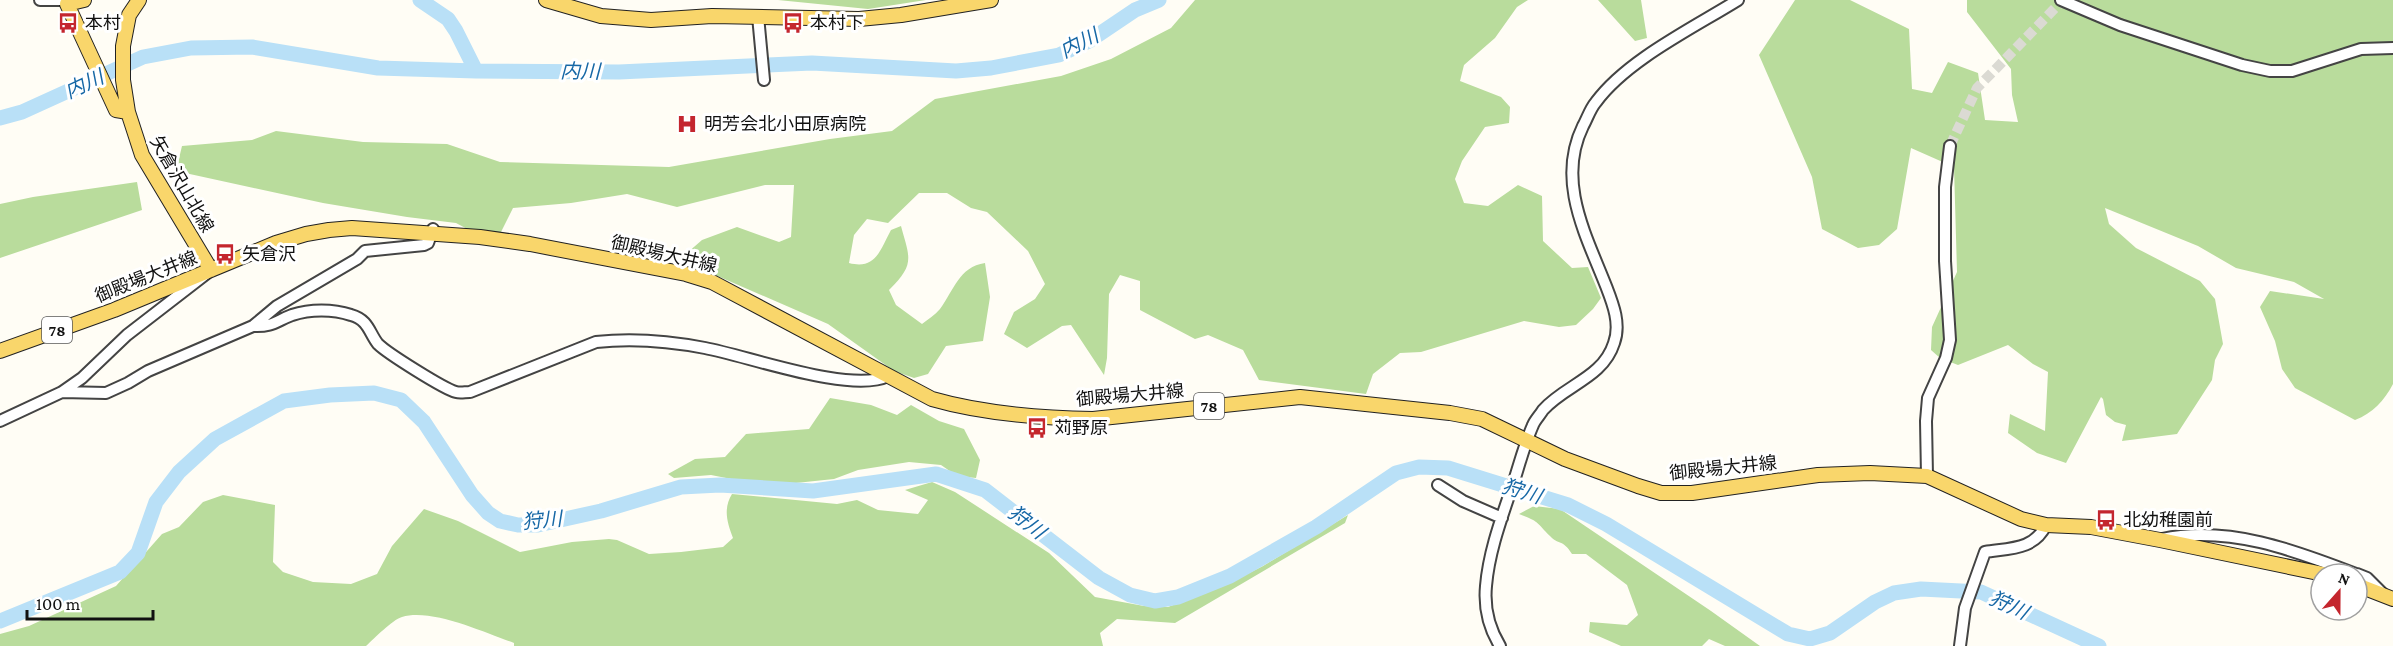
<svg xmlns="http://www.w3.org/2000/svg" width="2393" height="646" viewBox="0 0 2393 646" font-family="'Crimson Pro','Noto Sans JP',serif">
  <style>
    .forest { fill: #b9dc9c }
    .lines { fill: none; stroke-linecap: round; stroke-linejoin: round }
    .river { stroke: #b9e0f7; stroke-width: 15 }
    .minor-tunnel { stroke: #dbdad3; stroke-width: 10; stroke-dasharray: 10 5; stroke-linecap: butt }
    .minor-casing { stroke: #444; stroke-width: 14 }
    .major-casing { stroke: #222; stroke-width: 16 }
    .minor { stroke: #fff; stroke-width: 10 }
    .major { stroke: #f9d66b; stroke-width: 14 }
    .labels { text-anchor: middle; stroke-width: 6; stroke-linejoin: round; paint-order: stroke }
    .shield { fill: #fff; stroke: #585858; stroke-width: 1.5 }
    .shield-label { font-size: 16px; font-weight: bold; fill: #111 }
    .poi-label { font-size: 18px; fill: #111; stroke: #fff; text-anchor: start }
    .street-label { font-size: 18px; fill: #111; stroke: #fff }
    .water-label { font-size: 20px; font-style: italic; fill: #1768a6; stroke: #fff }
  </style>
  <rect width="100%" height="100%" fill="#fffdf5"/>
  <path class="forest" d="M778 0H926L868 9Z
    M1195 0H1528L1517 7 1495 38 1464 65 1460 81 1501 97 1510 107 1509 123 1485 127 1462 161 1455 179 1464 203 1488 206 1518 185 1542 196 1543 241 1572 268 1588 267 1601 298 1593 309 1576 325 1559 327 1524 321 1421 352 1400 353 1373 374 1366 394 1259 380 1243 350 1208 335 1195 339 1140 310V281L1120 275 1109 294 1107 358 1104 375 1071 325 1062 326 1027 348 1004 334 1014 312 1035 299 1045 284 1028 251 987 212 971 208 947 193H919L888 223 867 219 854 235 849 263C876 270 880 250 891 230L901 226C910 259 915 264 889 290L896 305 922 324C928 319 935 315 940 309 954 290 959 267 985 263L990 297 983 341 946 346 928 374 914 378 894 371 828 324 706 271 687 253 702 240 737 227 779 242 791 237 794 185H765L677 207 627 194 571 203 513 208 501 232H473L456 223 407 217 323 203 176 171 182 146 252 140 276 131 363 142 447 144 500 162 669 167 830 139 892 131 935 99 1061 76 1111 59 1171 28Z
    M1598 0H1641L1647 38 1635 41Z
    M1795 0H1850L1909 29 1912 89 1932 93 1948 62 1978 73 1985 120 2018 122 2012 95 2011 69 1967 12V0H2393V384C2384 401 2373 413 2355 420L2295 388 2282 369 2275 341 2260 307 2270 291 2324 299 2294 282 2236 268 2198 246 2105 208 2109 224 2136 248 2200 281 2215 299 2223 344 2215 360 2212 380 2177 434 2122 441 2126 425 2115 422 2106 415 2103 399 2101 397 2066 463 2037 453 2008 433 2010 414 2045 431 2048 372 2033 364 2008 345 1958 365 1940 358 1931 350 1932 327 1957 272 1954 167 1911 148 1897 229 1879 245 1858 248 1822 229 1812 177 1759 55Z
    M137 182 142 210 0 258V204L33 197Z
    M830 398 871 405 897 415 911 405 939 421 964 429 980 460 976 478 957 476 941 465 909 462 858 470 834 479 767 486 711 475 674 478 668 474 695 459 725 457 746 434 809 429Z
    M932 482 955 492 1049 553 1095 597 1144 606 1168 607 1223 586 1263 566 1348 515 1345 523 1175 623 1117 619 1100 633 1103 646H514V643C485 633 432 608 402 617 392 620 375 638 366 646H0V634L29 626 116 586 162 534 179 527 203 502 223 495 275 505 273 562 283 572 313 582 351 584 377 574 392 546 424 509 458 521 520 552 572 542 609 539 617 540 649 554 681 552 723 547 733 538C727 522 723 509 732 494L837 504 857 500 878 510 918 514 928 500 905 490Z
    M1534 506 1560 509 1711 611 1760 646H1725L1709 639 1702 646H1621L1589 632 1590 622 1627 625 1638 615 1627 585 1586 554H1572C1563 539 1558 545 1550 536 1535 521 1540 522 1519 514Z"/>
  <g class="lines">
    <path class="river" d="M420 0 448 19 456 31 476 71
      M0 118 22 112 143 57 191 48 252 47 378 68 476 71 619 72 812 63 956 71 991 68 1059 55 1089 41 1135 10 1159 0
      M0 621 120 572 138 553 156 502 179 472 215 439 284 401 330 395 374 393 401 400 424 422 472 495 488 513 500 521 518 525H538L601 511 681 487 720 485 813 491 936 474 985 490 1099 578 1130 595 1155 601 1178 597 1230 576 1316 527 1396 473 1419 467 1448 468 1568 505 1606 524 1788 634 1810 639 1830 633 1875 602 1894 593 1921 589 1981 592 2099 646"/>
    <path class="minor-tunnel" d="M1950 146 1977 88 2063 0"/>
    <g class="minor-casing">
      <path id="minor" d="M40 0H67
        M2061 0 2120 25 2242 65 2270 71H2292L2361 49 2393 48
        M758 16 764 80
        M253 326C273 327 276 321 292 315 310 309 333 309 351 315 369 320 369 333 378 344 387 353 444 389 456 392 460 393 465 392 470 392L596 342C632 338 669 341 705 348 748 356 851 394 888 376
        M62 392 106 393 128 383 148 371 253 326 277 306 357 259 365 251 424 245 428 243 433 229
        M0 421 62 392 82 378 127 335 206 274
        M1927 476 1926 421 1928 398 1946 358 1950 340 1945 261V187L1950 146
        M1438 485 1463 501 1502 518
        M2162 539C2228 525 2294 550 2356 574
        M2357 574 2367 578 2383 594
        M1500 646C1489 628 1484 607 1486 586 1489 550 1503 514 1514 481 1520 462 1525 443 1533 425 1535 420 1540 415 1543 410 1565 385 1603 378 1614 343 1621 324 1613 304 1606 286 1586 235 1556 181 1583 126 1587 119 1590 109 1596 102 1627 60 1693 28 1738 0
        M1960 646 1965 608 1985 552C2010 548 2034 550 2046 525"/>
    </g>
    <g class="major-casing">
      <path id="major" d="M84 0 67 4 116 110 128 112
        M139 0 129 15 123 46V80L128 112 142 155 211 270
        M546 0 601 16 651 20 712 16 859 19 901 15 991 0
        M0 351 114 310 276 243 306 234 329 230 352 228 480 237 530 244 686 274 712 282 932 399C984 414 1039 418 1093 419L1300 397 1450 413 1482 419 1565 459 1638 486 1661 493H1692L1818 475 1870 473 1927 476 2021 519 2046 525 2091 527 2160 540 2323 574
        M2357 585 2393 599"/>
    </g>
    <use href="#minor" class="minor"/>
    <use href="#major" class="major"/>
  </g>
  <defs>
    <g id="bus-bare" transform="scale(1.62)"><path d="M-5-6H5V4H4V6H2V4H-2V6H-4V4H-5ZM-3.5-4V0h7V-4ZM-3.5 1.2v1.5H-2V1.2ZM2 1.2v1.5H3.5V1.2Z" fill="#c4262e" stroke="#fff" stroke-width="2.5" paint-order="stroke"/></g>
    <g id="hospital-bare" transform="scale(1.62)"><path d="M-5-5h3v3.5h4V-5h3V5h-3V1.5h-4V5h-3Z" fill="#c4262e" stroke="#fff" stroke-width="2.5" paint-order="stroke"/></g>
  </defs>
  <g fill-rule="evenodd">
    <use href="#bus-bare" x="68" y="23"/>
    <use href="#bus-bare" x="793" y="23"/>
    <use href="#hospital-bare" x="687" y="124"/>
    <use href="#bus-bare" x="225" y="254"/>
    <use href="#bus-bare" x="1037" y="428"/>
    <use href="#bus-bare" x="2106" y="520"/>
  </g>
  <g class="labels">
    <g class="shield">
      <rect x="42" y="317" width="30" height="26" rx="4.5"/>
      <rect x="1194" y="393" width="30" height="26" rx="4.5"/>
    </g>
    <g class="shield-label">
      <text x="57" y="336">78</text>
      <text x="1209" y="412">78</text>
    </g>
    <g class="poi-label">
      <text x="85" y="29">本村</text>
      <text x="810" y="29">本村下</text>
      <text x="704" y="130">明芳会北小田原病院</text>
      <text x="242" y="260">矢倉沢</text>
      <text x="1054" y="434">苅野原</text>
      <text x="2123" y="526">北幼稚園前</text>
    </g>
    <g class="street-label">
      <text transform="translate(182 184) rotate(60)" y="6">矢倉沢山北線</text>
      <text transform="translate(664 254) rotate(13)" y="6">御殿場大井線</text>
      <text transform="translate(146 277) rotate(-22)" y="6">御殿場大井線</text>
      <text transform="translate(1130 395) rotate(-5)" y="6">御殿場大井線</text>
      <text transform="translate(1723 468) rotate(-6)" y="6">御殿場大井線</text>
    </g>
    <g class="water-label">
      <text transform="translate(1079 43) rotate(-27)" y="7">内川</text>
      <text transform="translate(580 71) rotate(1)" y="7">内川</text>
      <text transform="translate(84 84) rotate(-25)" y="7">内川</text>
      <text transform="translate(1522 491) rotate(17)" y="7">狩川</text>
      <text transform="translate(542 520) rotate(-5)" y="7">狩川</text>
      <text transform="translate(1027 522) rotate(38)" y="7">狩川</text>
      <text transform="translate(2009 605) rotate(25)" y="7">狩川</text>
    </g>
  </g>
  <g transform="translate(2339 592) rotate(21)"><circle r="28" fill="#ffffff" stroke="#a0a0a0" stroke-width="1.5"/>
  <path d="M0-4.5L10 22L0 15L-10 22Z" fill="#c4262e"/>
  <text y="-9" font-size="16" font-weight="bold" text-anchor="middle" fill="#111111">N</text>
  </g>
  <path d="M27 610v9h126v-9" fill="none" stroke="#111111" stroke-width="3"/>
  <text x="36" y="610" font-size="18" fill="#111111" stroke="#ffffff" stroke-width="4.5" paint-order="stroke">100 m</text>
</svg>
